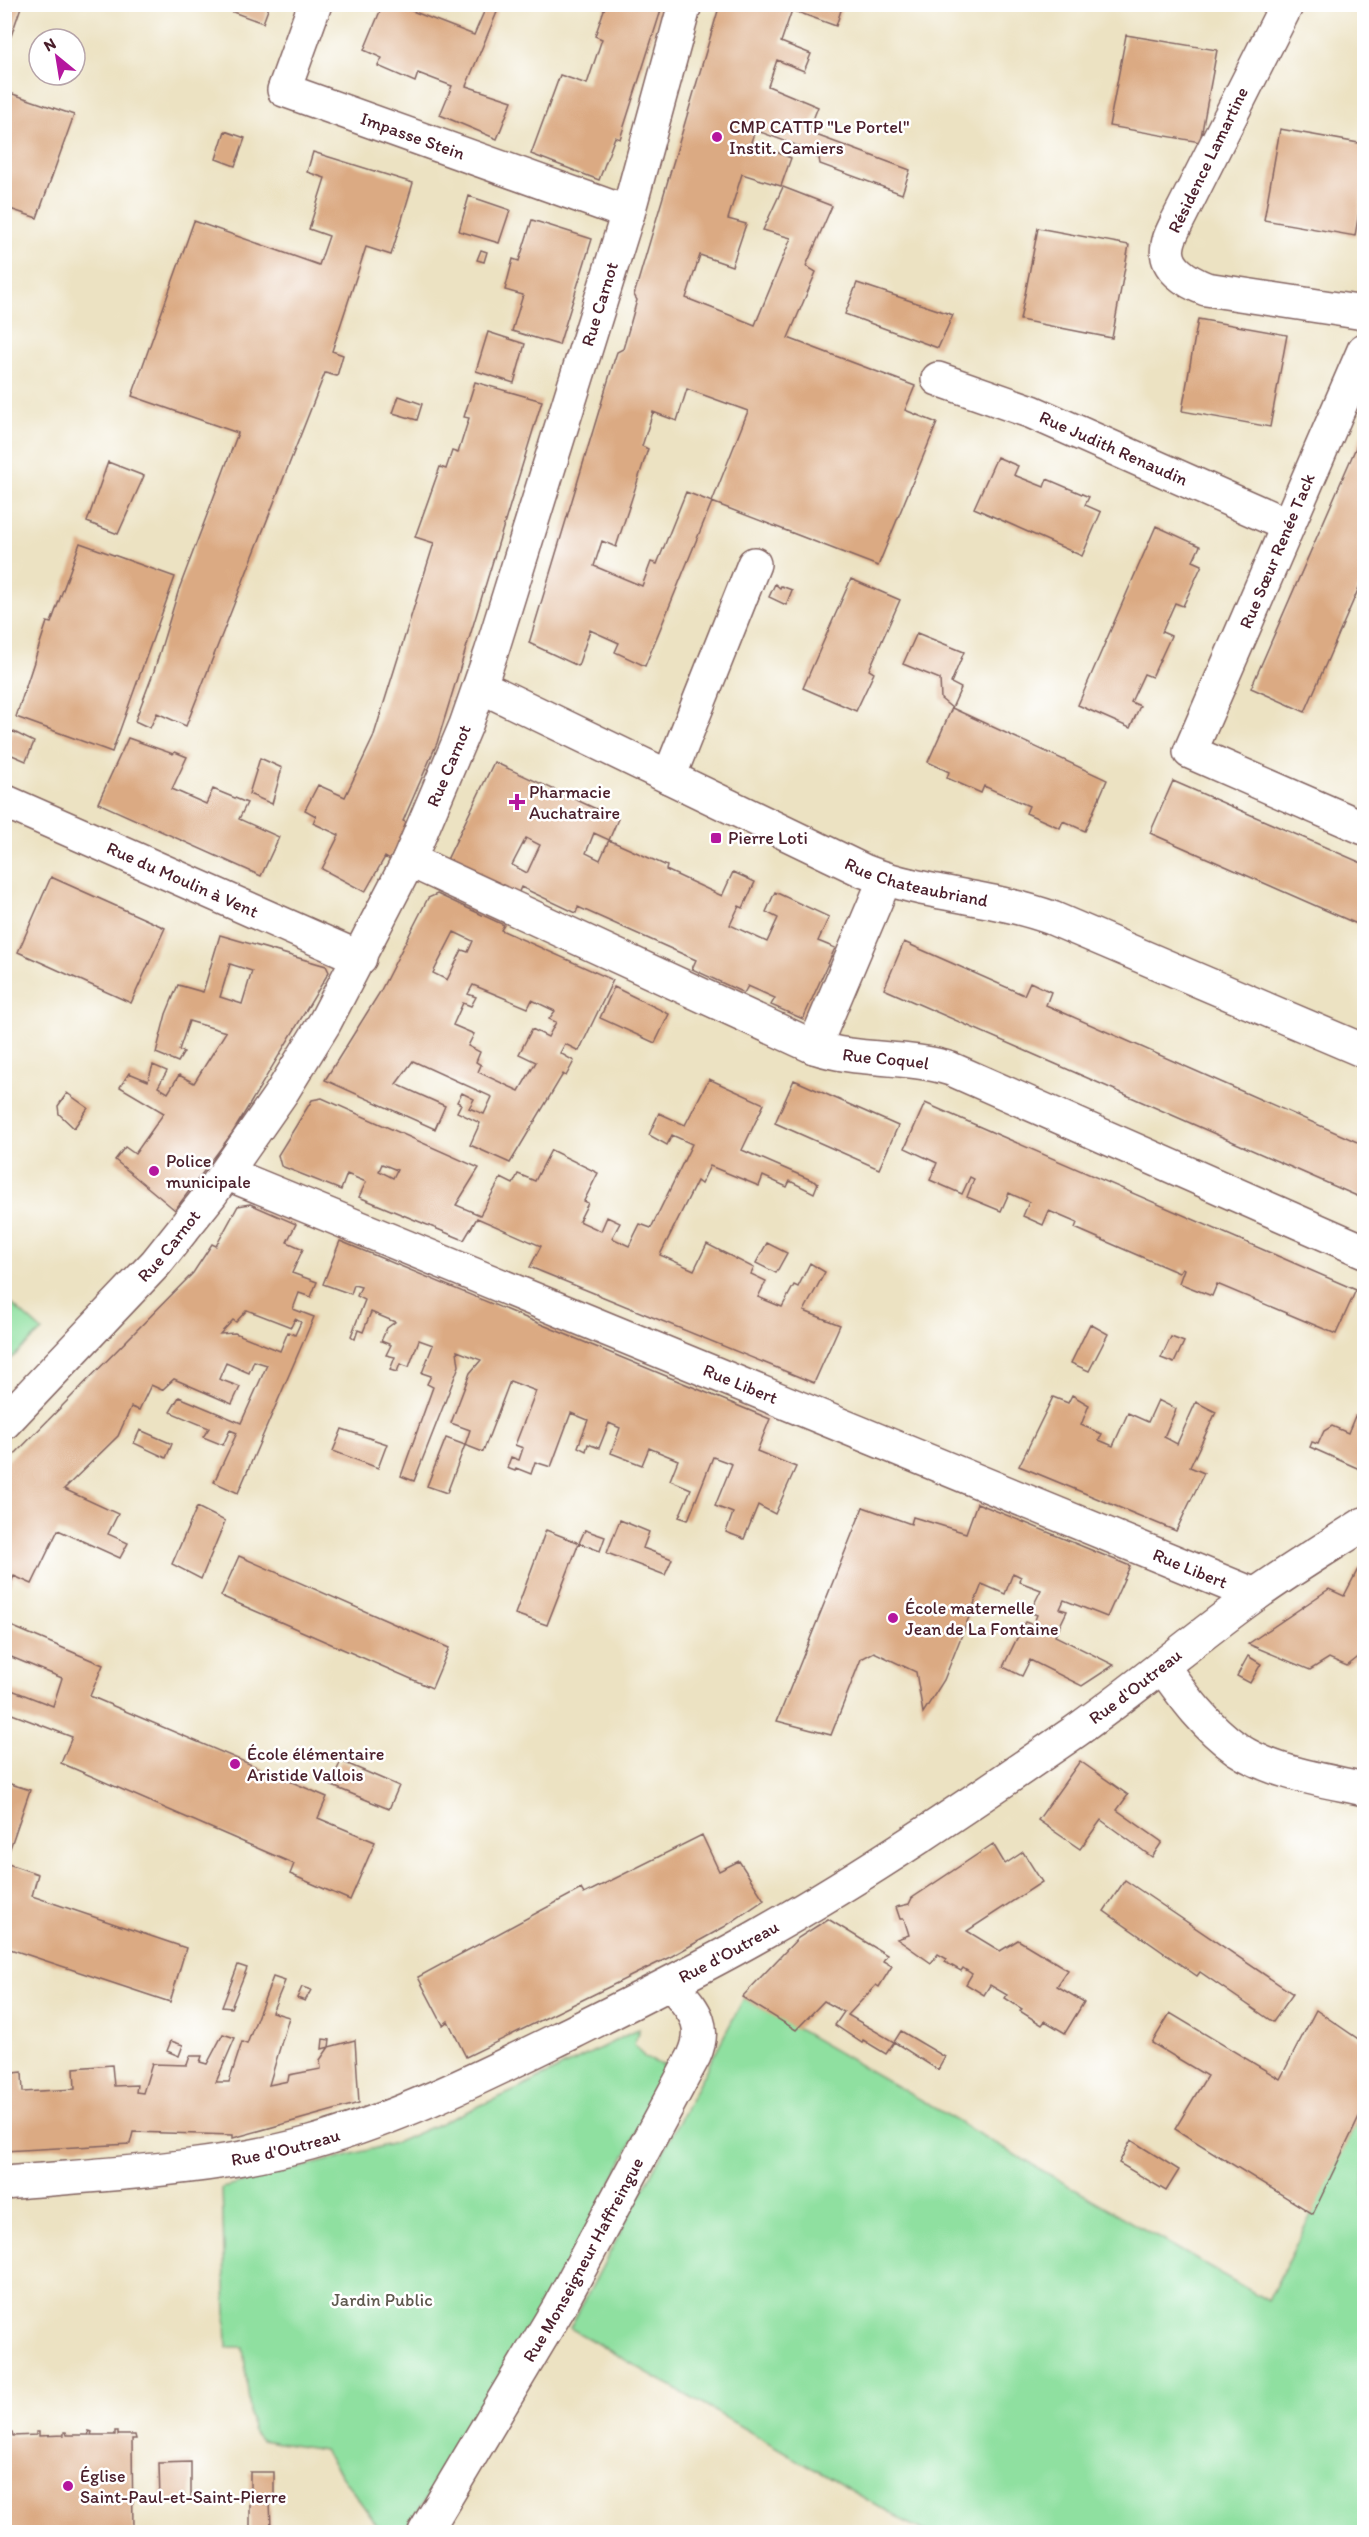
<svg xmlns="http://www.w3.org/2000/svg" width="1369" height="2537" viewBox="0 0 1369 2537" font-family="Itim,sans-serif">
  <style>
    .green { fill: #8fe0a0; stroke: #6c8066; stroke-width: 1.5 }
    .building { fill: #dbaa83; fill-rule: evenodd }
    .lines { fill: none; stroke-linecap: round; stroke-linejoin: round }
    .minor-casing { stroke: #836360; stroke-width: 36 }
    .minor { stroke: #fff; stroke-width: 33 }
    .poi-dot { fill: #b5179e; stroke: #fff; stroke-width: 2 }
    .labels { text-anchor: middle; stroke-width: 5; stroke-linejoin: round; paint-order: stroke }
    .poi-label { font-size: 18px; fill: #4a1f2b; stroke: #fff; text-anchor: start }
    .street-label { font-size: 18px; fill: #4a1f2b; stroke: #fff }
    .park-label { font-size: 18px; fill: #5f594e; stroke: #fff }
  </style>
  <rect width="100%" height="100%" fill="#fff"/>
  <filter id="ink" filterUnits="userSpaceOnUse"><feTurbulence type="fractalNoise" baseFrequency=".0167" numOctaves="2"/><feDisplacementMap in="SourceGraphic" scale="12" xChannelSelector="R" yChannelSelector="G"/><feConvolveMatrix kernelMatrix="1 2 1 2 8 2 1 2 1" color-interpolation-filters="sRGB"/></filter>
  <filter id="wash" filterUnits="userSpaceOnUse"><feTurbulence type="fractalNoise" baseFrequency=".008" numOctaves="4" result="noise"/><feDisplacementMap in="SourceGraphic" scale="24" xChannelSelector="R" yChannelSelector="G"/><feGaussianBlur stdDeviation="1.35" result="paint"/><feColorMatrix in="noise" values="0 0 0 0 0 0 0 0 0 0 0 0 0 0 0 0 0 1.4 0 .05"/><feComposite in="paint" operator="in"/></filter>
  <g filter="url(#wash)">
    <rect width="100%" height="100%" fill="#ece2c2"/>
    <path class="green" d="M5 1298 42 1331 5 1364Z
      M744 1998 1268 2301 1364 2108V2532H923L570 2328Z
      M639 2029 634 2044 645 2058 662 2065 674 2060 533 2335 414 2518 401 2532H382L323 2450 261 2440 252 2430 243 2347H227L222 2188 395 2143 518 2089Z"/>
    <g id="blocks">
      <path class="building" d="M4 4H22L11 36 4 34Z
        M211 4H270L263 23Z
        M383 4H394L474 35 487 5H500L466 86 512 101 497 139 440 115 452 86 418 73 415 82 378 66 382 58 364 50Z
        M606 4H663L620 139 615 137 599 180 531 154 560 75 587 84 602 39 595 36Z
        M720 4H843L836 26 792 10 781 42 811 54 804 71 777 60 768 86 818 107 808 132 910 170 902 194 820 164 819 158 800 151 801 147 755 130 751 142 791 158 781 186 742 174 728 219 746 224 732 266 700 255 686 298 755 325 791 238 763 230 783 187 832 206 806 266 816 272 788 338 915 386 905 410 937 423 878 566 712 502 748 411 687 389 677 421 653 412 642 446 648 449 616 547 602 541 594 566 642 586 651 562 657 564 686 492 712 502 645 666 615 652 619 643 590 630 578 666 529 643 614 361 617 352 623 349 630 325 637 300 634 295 637 285Z
        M1126 35 1217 50 1200 142 1109 126Z
        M4 91 74 115 37 218 4 207Z
        M1280 129 1364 144V182L1355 236 1264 220Z
        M225 131 245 138 235 166 216 159Z
        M313 152 413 183 391 255 366 247 332 351 343 355 337 376 325 373 186 726 157 713 150 728 135 721 154 671 179 589 238 433 132 396 194 221 319 265 329 236 309 229 325 178 307 172Z
        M469 196 510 210 499 243 459 231Z
        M532 220 592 239 559 345 512 331 523 295 505 290 513 259 519 261Z
        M1038 228 1129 245 1112 338 1020 320Z
        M481 250 487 252 484 262 477 260Z
        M857 283 953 315 938 348 845 314Z
        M1198 319 1287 335 1270 427 1182 411Z
        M488 332 525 344 514 383 476 371Z
        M475 382 542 401 437 743 403 821 409 824 390 860 385 857 365 892 322 869 339 835 313 823 316 816 305 810 318 785 345 797 373 738 434 543 415 537 440 467 446 469 452 451 458 453 469 418 464 417Z
        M399 396 422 404 417 420 393 413Z
        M1364 429V576L1305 712 1251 688Z
        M997 457 1018 466 1014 475 1044 487 1047 479 1089 497 1085 505 1101 512 1082 556 974 508Z
        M108 462 144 476 118 534 87 522Z
        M1156 526 1200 546 1193 561 1202 565 1183 606 1175 603 1162 632 1171 636 1152 677 1144 674 1131 702 1140 706 1130 728 1078 705Z
        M80 543 175 577 112 752 16 717 47 622 51 623Z
        M851 579 900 600 869 670 874 673 856 711 803 688Z
        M775 584 780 588 781 586 792 590 786 605 769 597Z
        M917 633 964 652 951 683 961 688 952 708 941 699 940 679 903 664Z
        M952 708 1107 780 1085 831 1063 821 1060 828 1026 813 1029 806 984 786 981 793 947 778 949 772 928 762Z
        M12 731 34 742 26 761 5 752Z
        M128 738 173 754 175 752 187 757 172 789 206 804 213 789 247 803 239 819 279 837 261 876 98 803Z
        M260 758 282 768 272 804 249 794Z
        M494 762 618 819 609 840 594 833 586 853 600 860 609 840 667 866 666 870 722 896 733 872 755 882 743 908 739 906 730 925 767 942 778 918 766 912 775 892 829 917 818 941 835 948 803 1019 771 1005 775 998 748 986 744 993 692 969 696 960 578 907 576 913 521 887 517 896 445 864ZM526 838 540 845 527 873 512 865Z
        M1173 781 1364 864V927L1150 833Z
        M51 877 165 928 131 1003 18 952Z
        M437 894 504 925 501 930 613 980 579 1051 565 1044 560 1053 574 1061 566 1076 563 1074 510 1163 470 1145 480 1123 457 1112 461 1104 457 1102 462 1093 474 1099 469 1108 484 1114 492 1097 413 1061 396 1084 445 1106 435 1129 325 1080 380 992 428 898ZM454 932 473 941 468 952 462 950 447 980 433 973ZM473 985 528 1008 532 1000 555 1011 549 1019 556 1022 548 1037 532 1029 519 1054 536 1062 519 1091 478 1072 481 1065 476 1062 480 1052 468 1046 474 1034 453 1025 463 1003 471 1006 476 997 468 994Z
        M220 935 326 966 329 972 233 1132 175 1210 115 1160 125 1147 135 1154 164 1113 120 1087 129 1073 148 1081 153 1065 167 1071 158 1087 168 1093 179 1075 194 1083 226 1032 189 1021 179 1050 184 1052 178 1062 156 1053 166 1014 178 985 203 992ZM230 964 252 971 242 1004 220 997Z
        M904 942 1024 995 1030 982 1051 992 1046 1005 1364 1145V1199L884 989Z
        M614 987 669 1014 655 1043 600 1018Z
        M709 1079 764 1104 742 1150 818 1183 814 1193 790 1181 787 1187 763 1176 759 1186 710 1166 701 1184 697 1181 660 1255 694 1270 707 1244 754 1268 751 1274 766 1281 758 1297 782 1307 794 1285 798 1287 810 1263 825 1272 804 1311 840 1325 814 1383 530 1267 541 1246 477 1218 464 1240 359 1197 366 1182 347 1174 341 1190 281 1166 278 1155 312 1100 322 1098 479 1168 456 1205 480 1215 501 1178 513 1184 518 1174 535 1181 551 1150 598 1173 584 1201 588 1203 579 1221 601 1231 607 1217 620 1223 612 1238 629 1246 640 1224 651 1228 692 1144 672 1135 667 1145 649 1135 659 1113 685 1125ZM382 1164 397 1170 393 1178 379 1171Z
        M794 1080 898 1126 879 1169 775 1123Z
        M67 1093 88 1108 74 1128 59 1114 58 1106Z
        M925 1103 1356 1290 1336 1334 1217 1284 1212 1296 1179 1283 1184 1269 1182 1268 1179 1273 1128 1251 1075 1228 1077 1223 1049 1211 1043 1225 1023 1216 1029 1202 1009 1193 1001 1211 967 1197 974 1179 970 1177 962 1194 930 1180 937 1163 905 1148Z
        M250 1204 296 1224 287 1242 303 1249 292 1273 317 1282 311 1297 299 1293 293 1309 314 1317 238 1493 214 1482 237 1433 230 1430 223 1445 203 1437 209 1428 170 1412 179 1397 241 1423 267 1365 254 1361 249 1373 226 1363 219 1379 240 1387 232 1404 174 1379 162 1390 151 1385 139 1410 131 1407 118 1436 64 1489 118 1514 108 1534 128 1543 120 1558 58 1530 32 1584 14 1576 9 1587 4 1585V1465L193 1273 212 1244 216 1246 238 1206ZM247 1310 291 1327 295 1319 301 1322 295 1335 288 1332 280 1351 235 1333 220 1334 233 1320 236 1322Z
        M340 1241 770 1419 757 1451 796 1467 775 1514 758 1505 744 1539 726 1532 733 1513 715 1506 732 1464 713 1457 688 1520 679 1517 691 1489 670 1480 678 1460 649 1448 642 1465 611 1453 620 1428 609 1423 599 1448 588 1444 586 1451 578 1447 588 1420 571 1413 551 1467 535 1462 531 1474 516 1468 515 1471 507 1468 511 1457 519 1460 523 1448 515 1445 536 1391 510 1381 483 1452 465 1445 470 1430 451 1423 470 1373 481 1360 457 1351 459 1366 414 1481 401 1476 433 1387 427 1384 431 1376 422 1373 433 1345 419 1340 409 1367 400 1364 397 1372 390 1370 395 1357 386 1355 391 1345 381 1341 387 1328 395 1322 371 1312 363 1332 358 1330 355 1339 351 1336 365 1300 357 1296 361 1287 354 1285 351 1294 323 1284Z
        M767 1243 787 1253 776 1273 756 1263Z
        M1090 1324 1108 1334 1089 1371 1071 1363Z
        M1171 1337 1184 1342 1174 1363 1161 1358Z
        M1072 1395 1089 1405 1081 1425 1102 1434 1099 1440 1113 1446 1128 1413 1148 1422 1158 1400 1176 1409 1164 1437 1177 1444 1196 1402 1216 1412 1190 1467 1204 1473 1176 1531 1019 1466 1053 1397 1068 1403Z
        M1355 1416 1364 1421V1471L1310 1447 1312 1442 1318 1444 1324 1431 1332 1426 1348 1433Z
        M342 1429 387 1444 378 1468 333 1451Z
        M140 1430 172 1444 166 1458 134 1443Z
        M446 1438 465 1445 447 1493 427 1486Z
        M977 1503 1130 1566 1107 1617 1064 1600 1060 1609 1067 1611 1055 1636 1114 1665 1082 1686 1030 1660 1022 1676 1003 1667 1025 1622 1033 1625 1037 1615 1030 1612 1041 1590 1020 1582 1021 1577 1013 1573 1005 1594 982 1584 944 1680 923 1713 916 1672 874 1652 861 1659 831 1735 777 1721 863 1507 911 1524 913 1517 966 1533Z
        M197 1507 225 1521 201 1579 172 1564Z
        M620 1520 649 1532 643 1548 672 1559 665 1575 607 1553Z
        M546 1530 579 1543 585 1530 605 1537 600 1551 579 1543 547 1625 515 1614Z
        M239 1556 449 1648 432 1688 221 1596Z
        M1358 1569 1364 1572V1659L1361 1655 1347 1666 1329 1658 1310 1670 1248 1644 1329 1589 1344 1596Z
        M4 1623 103 1665 90 1696 327 1797 318 1818 375 1842 350 1900 290 1874 294 1864 61 1763 72 1737 4 1711V1687L53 1706 62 1678 4 1654Z
        M1248 1656 1261 1664 1250 1683 1237 1676Z
        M341 1761 399 1786 389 1809 330 1785Z
        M1080 1761 1128 1795 1117 1810 1162 1842 1152 1857 1101 1820 1080 1849 1038 1820Z
        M4 1782 30 1790 5 1863 38 1874 32 1896 186 1948 170 2002 4 1947Z
        M702 1835 719 1871 739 1861 764 1900 724 1927 672 1956 466 2057 448 2021 443 2025 418 1977 581 1889 584 1894Z
        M993 1844 1005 1864 1023 1852 1042 1882 967 1931 1000 1951 1018 1940 1068 1970 1057 1986 1084 2002 1065 2033 1045 2021 1042 2025 1020 2011 1022 2009 1005 1998 1007 1995 990 1985 984 1995 966 1984 972 1974 963 1968 961 1971 945 1962 947 1959 938 1954 931 1963 897 1939 909 1935 904 1919H900L896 1907 909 1904 912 1898Z
        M1125 1880 1293 1994 1273 2022 1200 1972 1197 1976 1104 1911Z
        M828 1919 887 1955 883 1961 892 1966 879 1987 876 1985 848 2015 894 2042 886 2054 863 2040 862 2043 835 2025 844 2012 824 2001 796 2030 742 1997 798 1938Z
        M238 1965 247 1968 231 2008 222 2007Z
        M273 1977 285 1981 272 2012 289 2017 269 2085 288 2081 289 2075 321 2069 320 2060 329 2047 322 2049 323 2039 330 2040 329 2047 355 2040 359 2103 233 2138V2135L133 2132 130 2144 4 2151 5 2074 22 2072 23 2092 75 2089 74 2068 112 2065 114 2086 137 2085 136 2092 143 2093 152 2064 187 2065 190 2056H202L200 2062 207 2064 223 2034 235 2038 216 2082H229L242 2042 247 2044Z
        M302 1987 311 1990 305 2001 297 1998Z
        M1316 2010 1364 2043V2107L1313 2214 1175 2129 1207 2076 1152 2043 1170 2013 1280 2079Z
        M901 2031 945 2057 938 2070 894 2042Z
        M171 2041 183 2045 179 2056 167 2051Z
        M1131 2140 1179 2170 1166 2191 1119 2163Z
        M88 2431 92 2432 91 2435H115V2431H118V2435H135L136 2439H132L133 2532H4V2436H10V2432H12L13 2436 36 2435V2432H39V2436L64 2435V2432H66L67 2435H89Z
        M191 2462V2501H160L159 2463Z
        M250 2472H274V2501L270 2500 271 2529 312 2528V2532H212V2530H250Z"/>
    </g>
  </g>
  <g filter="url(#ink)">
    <use href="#blocks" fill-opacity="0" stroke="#836360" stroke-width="1.5"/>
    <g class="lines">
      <g class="minor-casing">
        <g id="minor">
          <path id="s1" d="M315 4 284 90 628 213"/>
          <path d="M1287 4 1177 222C1174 229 1169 237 1168 245 1163 268 1188 282 1206 289L1364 313"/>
          <path d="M1364 350 1190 752 1364 828"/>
          <path id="s2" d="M938 379 1032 412 1287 525"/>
          <path id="s3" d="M480 686 864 871C925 895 991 896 1052 918L1364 1051"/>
          <path d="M669 777 754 564"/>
          <path id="s4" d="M4 801 360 958"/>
          <path id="s5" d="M409 860 814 1047C858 1062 906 1055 951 1069L1364 1251"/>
          <path d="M814 1047 885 879"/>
          <path id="s6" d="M226 1173 1255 1595"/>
          <path id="s7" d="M4 1423 156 1263 211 1194 282 1092 325 1022 409 860 466 725 491 653 628 213 685 4"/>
          <path d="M1163 1667C1184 1697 1206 1727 1237 1749 1273 1773 1323 1780 1364 1789"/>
          <path id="s8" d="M4 2183C106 2174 211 2170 310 2143 403 2117 487 2074 573 2032 635 2001 698 1970 758 1936 868 1874 973 1802 1076 1731 1137 1688 1194 1639 1255 1595 1290 1570 1328 1547 1364 1524"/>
          <path id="s9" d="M425 2532 558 2309 694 2056C709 2022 691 2008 671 1983"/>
        </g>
      </g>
      <use href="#minor" class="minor"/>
    </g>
  </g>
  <g class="poi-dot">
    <circle cx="717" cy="137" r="6"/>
    <path d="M514 793h6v6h6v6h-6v6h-6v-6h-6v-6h6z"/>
    <rect x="710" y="832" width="12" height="12" rx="3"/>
    <circle cx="154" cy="1171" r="6"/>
    <circle cx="893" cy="1618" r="6"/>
    <circle cx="235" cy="1764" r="6"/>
    <circle cx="68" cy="2486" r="6"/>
  </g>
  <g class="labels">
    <g class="poi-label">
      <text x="729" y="133">CMP CATTP "Le Portel"<tspan x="729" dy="21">Instit. Camiers</tspan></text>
      <text x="529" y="798">Pharmacie<tspan x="529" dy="21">Auchatraire</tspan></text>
      <text x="728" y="844">Pierre Loti</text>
      <text x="166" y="1167">Police<tspan x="166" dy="21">municipale</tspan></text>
      <text x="905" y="1614">École maternelle<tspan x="905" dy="21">Jean de La Fontaine</tspan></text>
      <text x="247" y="1760">École élémentaire<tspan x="247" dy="21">Aristide Vallois</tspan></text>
      <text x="80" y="2482">Église<tspan x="80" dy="21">Saint-Paul-et-Saint-Pierre</tspan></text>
    </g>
    <g class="street-label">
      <text dy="6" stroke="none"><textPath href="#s1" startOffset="228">Impasse Stein</textPath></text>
      <text transform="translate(1208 160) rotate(-64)" y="6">Résidence Lamartine</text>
      <text dy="6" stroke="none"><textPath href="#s7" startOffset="1286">Rue Carnot</textPath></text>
      <text dy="6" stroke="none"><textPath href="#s2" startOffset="189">Rue Judith Renaudin</textPath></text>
      <text transform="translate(1277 551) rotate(-67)" y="6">Rue Sœur Renée Tack</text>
      <text dy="6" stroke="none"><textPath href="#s7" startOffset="800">Rue Carnot</textPath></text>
      <text dy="6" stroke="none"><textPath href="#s4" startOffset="195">Rue du Moulin à Vent</textPath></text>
      <text dy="6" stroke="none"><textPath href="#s3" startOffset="480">Rue Chateaubriand</textPath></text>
      <text dy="6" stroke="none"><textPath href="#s5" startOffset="519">Rue Coquel</textPath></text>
      <text dy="6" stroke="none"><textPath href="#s7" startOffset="242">Rue Carnot</textPath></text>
      <text dy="6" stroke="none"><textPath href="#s6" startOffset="556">Rue Libert</textPath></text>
      <text dy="6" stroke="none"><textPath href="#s6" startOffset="1042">Rue Libert</textPath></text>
      <text dy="6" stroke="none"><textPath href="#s8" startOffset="1256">Rue d'Outreau</textPath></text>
      <text dy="6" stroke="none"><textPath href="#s8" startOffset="770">Rue d'Outreau</textPath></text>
      <text dy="6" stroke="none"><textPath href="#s8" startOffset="284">Rue d'Outreau</textPath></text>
      <text dy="6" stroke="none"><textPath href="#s9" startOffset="315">Rue Monseigneur Haffreingue</textPath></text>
    </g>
    <g class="park-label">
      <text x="382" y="2306">Jardin Public</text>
    </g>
  </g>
  <rect width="1369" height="2537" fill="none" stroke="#fff" stroke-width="24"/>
  <g transform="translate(57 57) rotate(330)"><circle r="28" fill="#ffffff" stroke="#b7a5aa" stroke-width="1.5"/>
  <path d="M0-4.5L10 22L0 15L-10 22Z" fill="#b5179e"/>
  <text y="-9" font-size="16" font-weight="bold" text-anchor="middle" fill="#4a1f2b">N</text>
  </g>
</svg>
